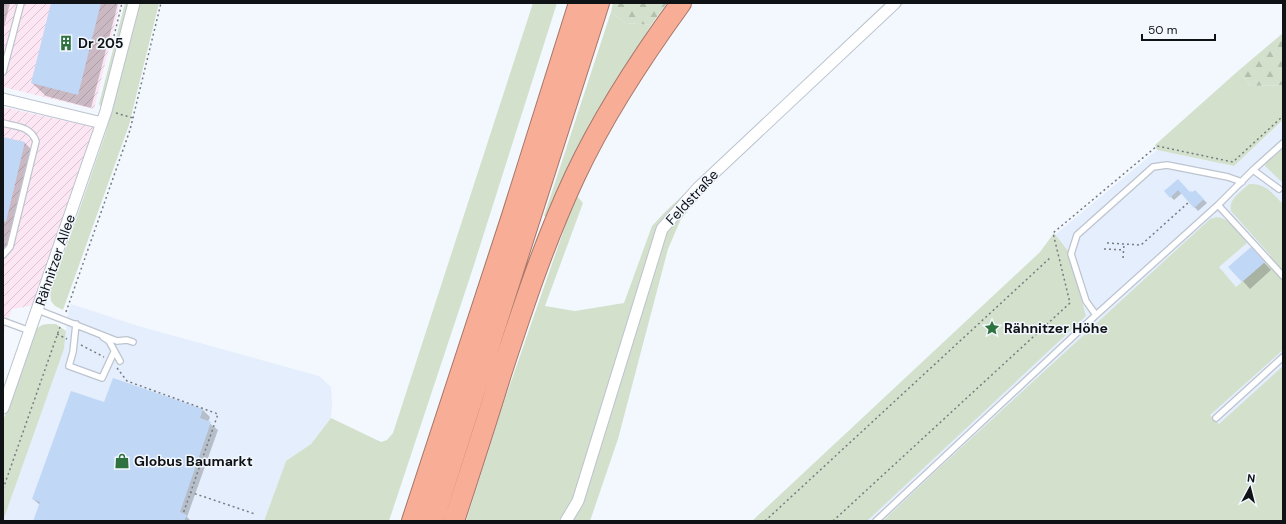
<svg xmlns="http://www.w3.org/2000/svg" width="1286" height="524" viewBox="0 0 1286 524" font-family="'DM Sans',sans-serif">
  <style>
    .built { fill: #e4eefc }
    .industrial { fill: url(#industrial-furrows) }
    .grass { fill: #d3e0cc }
    .forest { fill: url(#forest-firs) }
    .shadow { fill: #0003 }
    .building { fill: #c1d7f6 }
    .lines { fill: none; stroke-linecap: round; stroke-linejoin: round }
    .service-casing { stroke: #bdc4cf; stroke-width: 8 }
    .minor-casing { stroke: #bdc4cf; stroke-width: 13 }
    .motorway-casing { stroke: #a67769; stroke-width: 22 }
    .path { stroke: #777b80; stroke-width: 1.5; stroke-dasharray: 2 3; stroke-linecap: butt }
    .service { stroke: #fff; stroke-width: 5.5 }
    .minor { stroke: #fff; stroke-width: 11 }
    .motorway { stroke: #f7ad96; stroke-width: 20 }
    .labels { text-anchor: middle; stroke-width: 3; stroke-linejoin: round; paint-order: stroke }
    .poi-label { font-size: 14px; font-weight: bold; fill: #101316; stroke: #f3f8ff; text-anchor: start }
    .street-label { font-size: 14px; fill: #101316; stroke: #f3f8ff }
  </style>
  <defs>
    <pattern id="industrial-furrows" width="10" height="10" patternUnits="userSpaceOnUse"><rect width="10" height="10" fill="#fde6f4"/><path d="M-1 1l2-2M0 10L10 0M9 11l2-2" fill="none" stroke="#d8c4d0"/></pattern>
    <pattern id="forest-firs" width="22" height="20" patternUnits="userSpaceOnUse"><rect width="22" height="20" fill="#d3e0cc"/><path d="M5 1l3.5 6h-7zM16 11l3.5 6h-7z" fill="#b4bfae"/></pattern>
  </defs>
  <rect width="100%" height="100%" fill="#f3f8ff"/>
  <path class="built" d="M1283 121V521H859L1078 307 1056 234 1157 150 1234 166Z
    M71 304 138 326 319 376 331 387 332 403 331 418 311 444 286 461 264 521H3L64 349 68 313Z"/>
  <path class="industrial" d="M3 3H120L94 109 3 87Z
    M3 107 97 128 35 305 12 309 3 334Z"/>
  <path class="grass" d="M125 3H130L105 96 101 107 99 104Z
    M139 3H159L129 125 63 310 55 306 51 301 50 291 71 234 106 132Z
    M533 3H557L473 268 389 521H264L286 461 311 444 331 418 381 442 387 440 393 433Z
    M885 3H904L726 167 681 219 668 249 618 439 590 521H466L505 399 576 195 583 203 545 306 575 311 624 303 652 226 665 212Z
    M611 12 625 23 651 25 616 87 548 217 544 216Z
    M1238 71 1251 86 1283 85V120L1234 166 1157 150 1155 145Z
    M1283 148V183L1265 166 1266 163Z
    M1249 184C1266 183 1272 193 1283 204V272L1270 257 1271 256 1231 211C1228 199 1241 192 1249 184Z
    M1217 217C1231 219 1238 232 1247 243L1219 267 1236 287 1266 261 1283 280V350L1210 415 1219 424 1283 366V521H883L939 468 1210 219Z
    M1054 233 1068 251 1086 316 867 521H752L1040 252Z
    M48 324H56L66 331 64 349 3 521V421L36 329 42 325Z"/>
  <path class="forest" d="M613 3H667L651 25 625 23 611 12Z
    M1283 33V85L1251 86 1238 71Z"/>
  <path class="shadow" d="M3 3H10L3 31Z
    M52 3H118L91 108 46 96 32 83Z
    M5 138 25 143 32 150 7 252 3 251V145Z
    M1178 180 1190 193 1193 194 1195 191 1207 203 1198 211 1182 193 1174 200 1171 197Z
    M1258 256 1271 270 1250 289 1230 267Z
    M114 379 203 410 210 417 208 422 218 430 187 517 191 521H34L40 505 33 499 105 403Z"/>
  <path class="building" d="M51 3H101L78 95 31 83Z
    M3 137 25 142 6 222 3 221Z
    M1178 179 1190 192 1191 191 1192 192 1195 190 1204 199 1194 208 1178 190 1170 198 1164 191Z
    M1251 247 1265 262 1242 282 1228 267Z
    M113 378 203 409 200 418 211 422 180 512 187 515 184 521H33L40 502 32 499 71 391 104 402Z"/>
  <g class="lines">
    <g class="service-casing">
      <path id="service" d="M3 72 21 3
        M3 123C17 127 30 126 36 141L10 247 3 255
        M1253 170 1279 189
        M1218 205 1283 276
        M38 310 117 341 127 340 133 342
        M1096 315 1086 301 1071 254 1077 235 1153 167 1167 165 1228 177 1242 182
        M3 321 30 331
        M76 324 73 352 69 366 102 378 114 352
        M103 337 109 341 120 361
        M1216 418 1283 357
        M876 521 1096 315 1218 205 1253 170 1283 143"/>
    </g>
    <g class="minor-casing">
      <path id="minor" d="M3 99 102 123
        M3 408 106 111 134 3
        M566 521 578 501 662 229 698 188 895 3"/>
    </g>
    <g class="motorway-casing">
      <path id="motorway" d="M412 521 511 219 579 3
        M433 521 599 3
        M454 521C470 472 486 423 501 374 523 307 545 240 575 176 604 114 641 58 681 3"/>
    </g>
    <path class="path" d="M114 36 122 3
      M116 113 133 118
      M1107 243 1141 245 1189 202
      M1104 249 1124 250
      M1123 258 1124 244
      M66 312 130 130 161 3
      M57 334 67 339
      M81 345 104 357
      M117 368 127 381 218 414 183 514
      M3 489 60 327
      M190 492 255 514
      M765 521 1051 257
      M833 521 1070 303 1053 233 1157 146 1233 162 1283 116"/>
    <use href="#service" class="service"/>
    <use href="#minor" class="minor"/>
    <use href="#motorway" class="motorway"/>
  </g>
  <defs>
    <g id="building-bare" transform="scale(1.2)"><path d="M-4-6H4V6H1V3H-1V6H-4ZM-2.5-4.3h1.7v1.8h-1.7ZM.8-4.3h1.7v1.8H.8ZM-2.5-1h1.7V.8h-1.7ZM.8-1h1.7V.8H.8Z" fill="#2e733f" stroke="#f3f8ff" stroke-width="2.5" paint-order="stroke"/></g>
    <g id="sight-bare" transform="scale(1.2)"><path d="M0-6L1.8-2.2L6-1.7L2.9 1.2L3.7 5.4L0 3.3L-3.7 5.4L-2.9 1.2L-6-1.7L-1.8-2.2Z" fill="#2e733f" stroke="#f3f8ff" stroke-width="2.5" paint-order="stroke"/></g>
    <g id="shop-bare" transform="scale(1.2)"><path d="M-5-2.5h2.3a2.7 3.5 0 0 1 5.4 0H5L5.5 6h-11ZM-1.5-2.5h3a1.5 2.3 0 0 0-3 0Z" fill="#2e733f" stroke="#f3f8ff" stroke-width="2.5" paint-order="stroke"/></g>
  </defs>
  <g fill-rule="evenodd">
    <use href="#building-bare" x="66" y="43"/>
    <use href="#sight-bare" x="992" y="328"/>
    <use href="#shop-bare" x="122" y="461"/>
  </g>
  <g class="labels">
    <g class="poi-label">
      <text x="78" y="48">Dr 205</text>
      <text x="1004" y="333">Rähnitzer Höhe</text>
      <text x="134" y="466">Globus Baumarkt</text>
    </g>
    <g class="street-label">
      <text transform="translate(692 197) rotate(-47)" y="5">Feldstraße</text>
      <text transform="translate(55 260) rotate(-71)" y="5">Rähnitzer Allee</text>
    </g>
  </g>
  <rect width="1286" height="524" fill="none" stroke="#101316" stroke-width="8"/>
  <g transform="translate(1250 488) rotate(7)" stroke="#f3f8ff" stroke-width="3" paint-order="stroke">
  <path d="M0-3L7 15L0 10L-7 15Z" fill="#101316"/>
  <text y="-6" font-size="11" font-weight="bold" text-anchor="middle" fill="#101316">N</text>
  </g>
  <path d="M1142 34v6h73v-6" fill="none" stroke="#101316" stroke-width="2"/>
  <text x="1148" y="34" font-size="12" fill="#101316" stroke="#f3f8ff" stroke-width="3" paint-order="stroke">50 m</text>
</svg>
